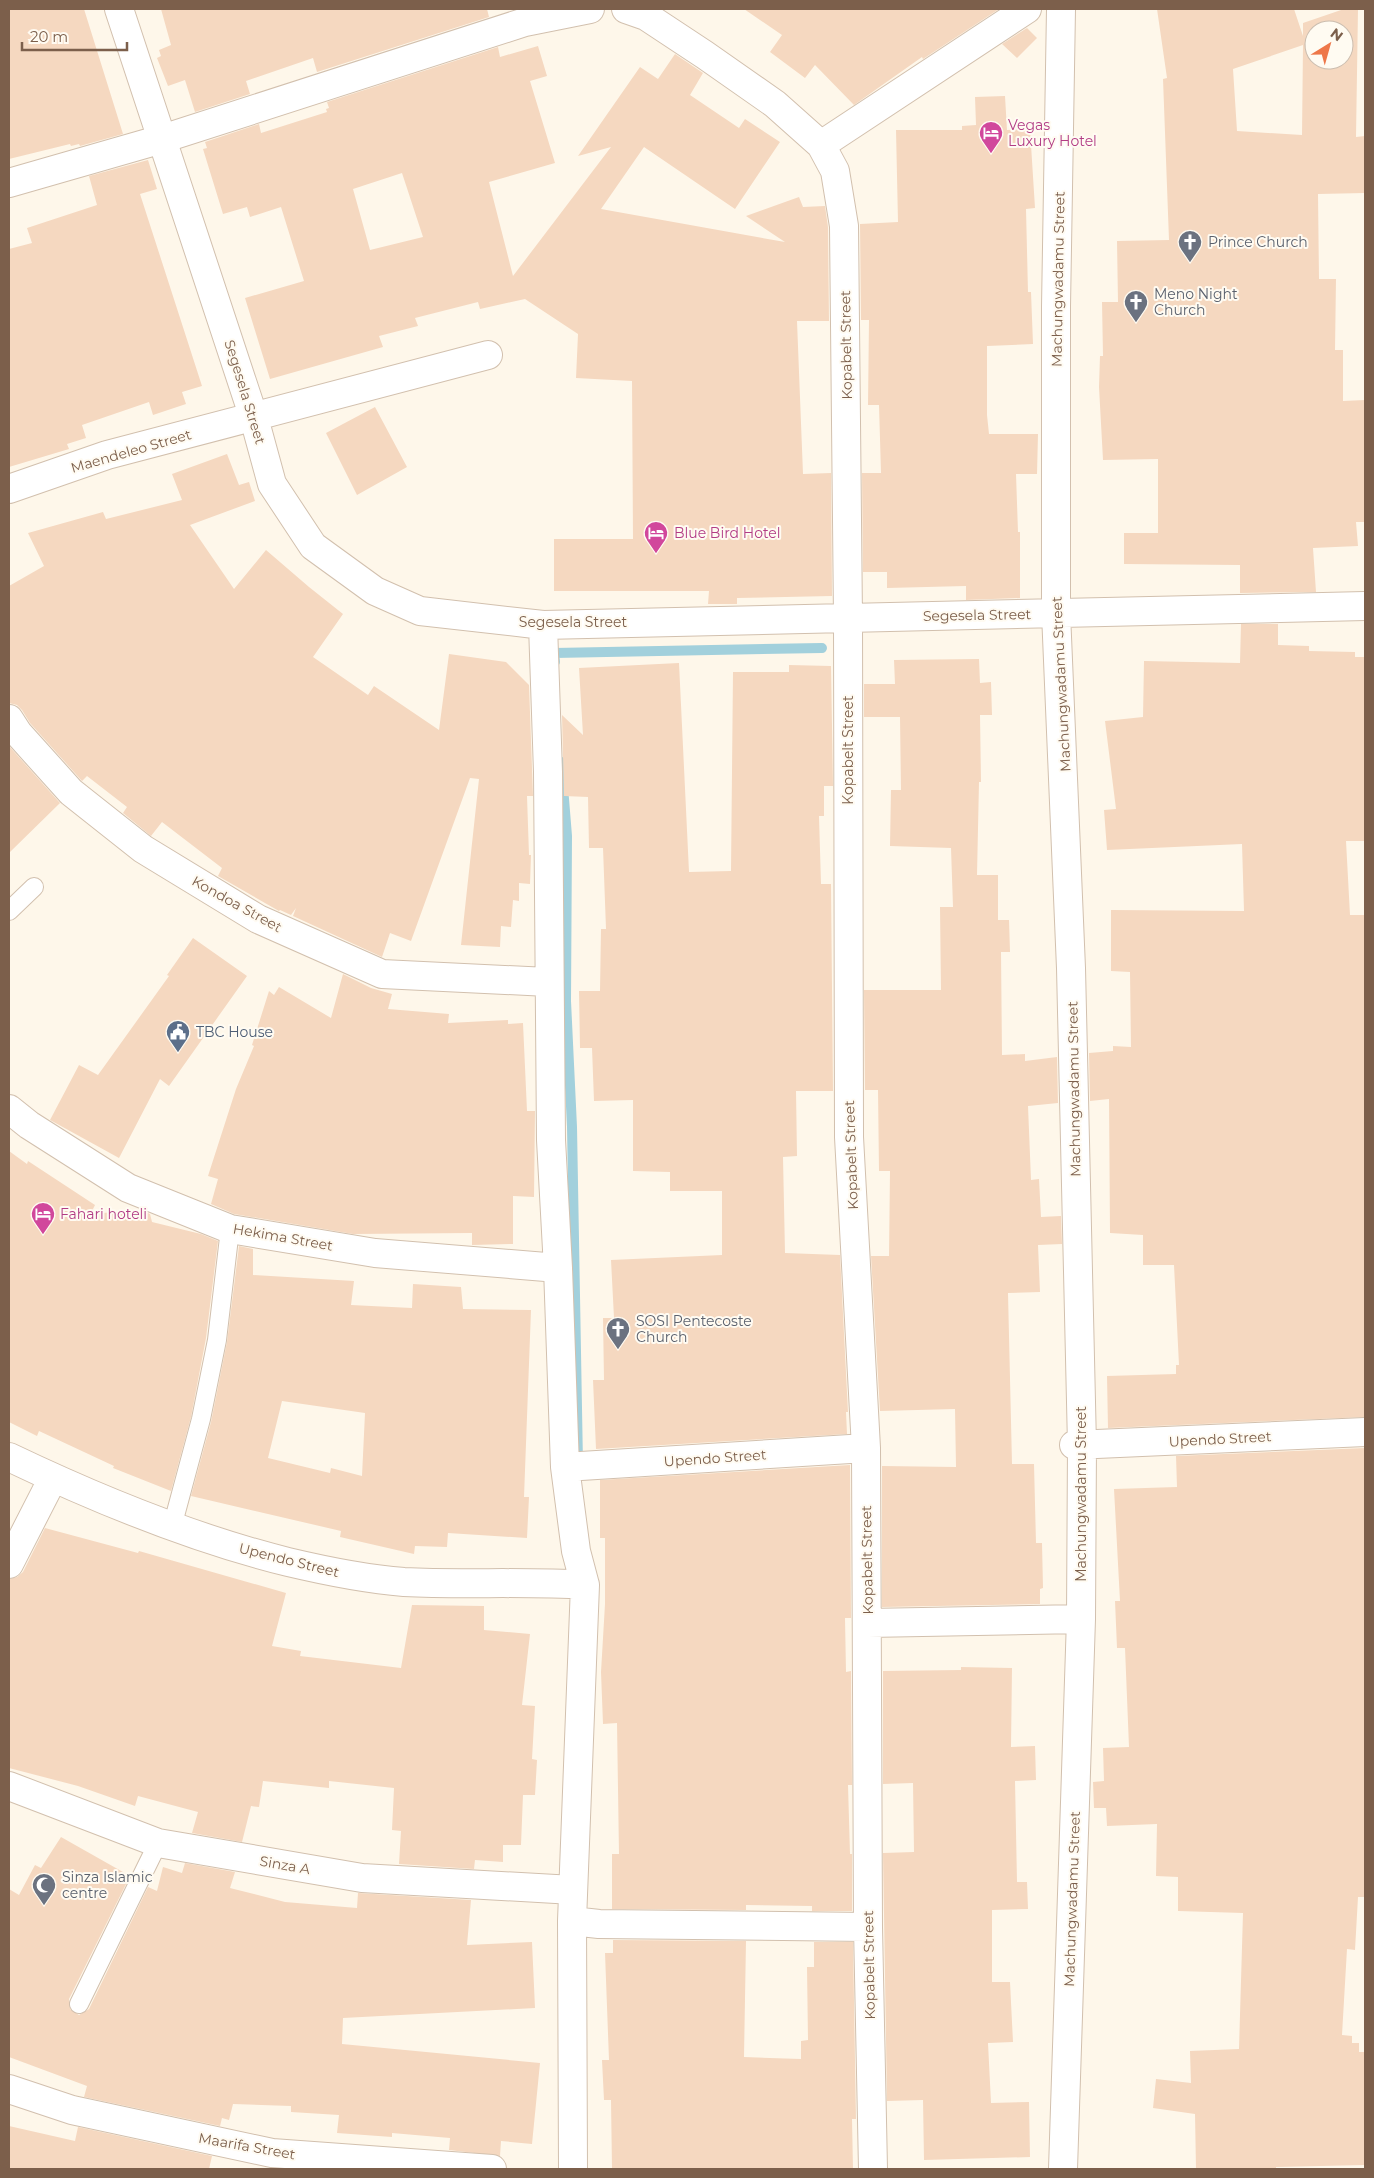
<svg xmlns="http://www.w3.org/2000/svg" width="1374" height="2178" viewBox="0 0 1374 2178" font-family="Montserrat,sans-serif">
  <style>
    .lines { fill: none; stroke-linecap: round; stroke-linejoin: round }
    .stream { stroke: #a2d0dc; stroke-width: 10 }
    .building { fill: #f5d8c0; fill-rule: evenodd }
    .lane-casing { stroke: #d2c0ae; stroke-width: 20 }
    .street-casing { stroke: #d2c0ae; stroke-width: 30 }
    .lane { stroke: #fff; stroke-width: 18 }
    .street { stroke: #fff; stroke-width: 28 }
    .labels { text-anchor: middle; stroke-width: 4; stroke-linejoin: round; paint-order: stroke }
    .hotel-label { font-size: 14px; fill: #b23c85; stroke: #fffbf2; text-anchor: start }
    .worship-label { font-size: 14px; fill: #5b616d; stroke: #fffbf2; text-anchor: start }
    .street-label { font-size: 14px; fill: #7c5f4b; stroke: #fffbf2 }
    .service-label { font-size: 14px; fill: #4e5e75; stroke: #fffbf2; text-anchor: start }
  </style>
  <rect width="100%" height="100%" fill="#fef7ea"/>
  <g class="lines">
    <path class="stream" d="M555 662 554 653 822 648
      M561 762 567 836 566 1001 572 1127 578 1464"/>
  </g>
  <path class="building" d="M9 9H84L123 134 80 146 79 144 71 146 70 144 9 159Z
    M161 9H487L489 17 317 72 313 58 246 81 250 94 195 112 185 80 168 86 157 58 161 56 159 50 171 45Z
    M744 9H999L923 59 922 57 854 105 815 65 805 78 770 52 782 35Z
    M1157 9H1294L1303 36V23L1344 9H1358L1356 137 1365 136V193L1318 194 1319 279H1336L1335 350H1343V401L1365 400V522H1356L1358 546 1313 548 1316 592 1240 593V565L1124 564V533H1158V459L1103 460 1099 387 1100 356H1103L1102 302H1118L1117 241 1169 240 1163 79 1167 78ZM1314 30H1344V60H1314ZM1303 45 1302 135 1237 131 1233 69Z
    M1027 28 1037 38 1017 58 1002 44Z
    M538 46 547 76 530 81 555 163 489 182 513 276 611 147 578 156 640 67 658 79 675 54 703 73 690 95 739 128 745 119 780 142 735 209 644 147 601 209 785 242 746 216 799 197 803 207 825 206 828 227 829 321H797L803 474 831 473 832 596 737 598V604H708L709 591H554V539H633L632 381 576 378 578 334 525 299 480 309 478 302 415 318 418 326 379 336 383 347 270 379 245 298 304 281 281 207 250 217 247 207 223 214 203 149 207 148 205 142 259 124 261 133 327 112 326 109 329 108 327 102 498 47 500 57ZM402 173 423 237 370 250 353 189Z
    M1005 96 1007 130 1030 129 1035 208 1026 209 1028 292H1031L1033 344 987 346V415L989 434H1038L1037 474H1016L1018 532H1020V598L966 600V586L887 588V572H863L862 473H881L879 405H868L869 320H861L860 224 898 222 896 130H962V126L976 125 975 97Z
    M148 160 157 189 140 194 202 386 182 392 186 404 153 415 149 402 82 425 86 438 67 444 69 449 9 467V249L32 243 27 228 97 205 89 176Z
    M375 407 407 467 357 495 326 433Z
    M227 454 239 485 249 482 255 501 190 525 234 589 266 550 309 587 343 614 313 657 368 695 374 686 439 730 449 654 506 662 529 685 533 796H527L529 855H531L530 884 519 883V901L513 900 511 927 501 926 500 947 461 945 479 779 470 778 411 941 390 933 382 957 293 916 296 908 291 915 280 910 279 911 218 876 222 868 162 822 151 836 123 813 127 807 87 776 82 781 30 723 22 710 17 705 9 703V586L44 566 28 533 103 512 106 519 182 500 172 474Z
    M1241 624H1278V645L1309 646V651L1355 652V657H1365V841H1346L1350 915H1365V1417L1108 1428 1107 1376 1176 1374V1365H1179L1174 1265H1143V1235L1110 1233 1109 1099 1090 1101 1089 1053 1113 1051V1046L1131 1047 1130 972 1111 971V910L1244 911 1242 844 1107 850 1104 810 1116 809 1105 721 1143 717 1144 661 1240 663Z
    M979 659 980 683 991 682 992 715H980L981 782H979L977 875H998V920H1009L1010 952H1001L1002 1055 1025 1054V1061L1057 1057 1058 1103 1028 1106 1031 1180 1039 1179 1041 1217 1061 1216 1062 1244 1038 1245 1040 1292 1008 1293 1012 1464H1034L1036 1543H1042L1043 1588 1040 1589V1604L882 1607V1466L956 1467 955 1409 880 1411 871 1256H889L890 1171H879L878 1090H865L864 990H941L940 907H953L951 848 890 846 891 790H901L900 717H864V684H895L894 660Z
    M679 663 689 872 731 871 733 672H789V665L831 666 833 786H824V816H819L821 884H831L833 1091H796L797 1156 783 1157 785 1253 840 1255 848 1412H846L847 1434 596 1449 593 1380H604L603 1318H614L611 1260 722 1255V1191H670V1172L633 1171V1100L594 1101 592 1048H580L579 991H600L601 929H606L603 848H589L588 797 564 796 562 715 583 735 579 668Z
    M9 746 60 803 9 853Z
    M193 938 247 976 169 1086 160 1079 119 1158 50 1120 79 1065 98 1075 169 976 167 975Z
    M343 974 371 988 392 994 388 1009 449 1014 448 1023 508 1020V1024L523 1023 527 1111H535L534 1197 513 1196V1244L472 1245V1233L353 1234 234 1214 211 1204 218 1179 208 1176 236 1089 254 1046 252 1045 269 991 274 995 279 987 331 1018Z
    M9 1151 27 1164 28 1161 95 1205 91 1213 146 1212 150 1214 152 1222 201 1234 218 1241 206 1338 191 1417 171 1491 113 1468 114 1466 39 1431 37 1436 9 1422Z
    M239 1246 253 1249V1275L354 1281 351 1305 412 1308 413 1284 461 1287 463 1309 531 1310 524 1497H529L527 1538 448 1533 447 1547 415 1546 414 1554 340 1537 341 1531 191 1496 211 1422 227 1342ZM282 1401 365 1413 362 1476 331 1468 330 1473 268 1458Z
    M1365 1448V1897H1358L1355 1950 1347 1949 1342 2035 1352 2036V2043H1359V2052H1365V2165L1276 2167V2169H1196L1195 2114 1153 2108 1156 2079 1191 2083 1190 2051 1239 2049 1243 1913 1178 1911V1877L1156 1876 1157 1824 1107 1826 1106 1808H1094L1093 1782 1104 1781 1103 1748 1129 1747 1125 1648H1117L1115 1601H1120L1114 1489 1177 1487 1176 1456Z
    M850 1465 851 1618H845L846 1672 851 1671 852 1785H848L850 1854H852V1911H812V1906L746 1905V1910L612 1909V1854H619L617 1723 603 1724 601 1672 605 1604V1538H600V1480Z
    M45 1528 138 1553 139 1551 286 1593 272 1646 301 1651 300 1656 401 1668 412 1605 484 1606V1630L530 1634 522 1705 535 1706 532 1759 537 1760 535 1795H523L521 1845H503V1862L475 1860 474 1869 399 1864 401 1831 392 1830 394 1788 329 1781V1788L263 1781 259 1807 251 1806 242 1842 192 1833 198 1812 138 1796 135 1806 78 1786 9 1768V1579L17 1577 23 1572Z
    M961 1667 1012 1668 1011 1747 1035 1746 1036 1780 1015 1781 1017 1882H1027L1028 1909 992 1910V1982H1010L1013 2042 988 2043 991 2103 1029 2102 1030 2157 924 2160 923 2100 887 2101 883 1853 914 1852 913 1783 883 1784V1671L961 1670Z
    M61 1837 130 1876 69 1999 70 2009 79 2015 89 2009 148 1887 157 1891 163 1867 182 1873 185 1863 235 1872 230 1888 285 1902 357 1908 358 1893 471 1900 467 1945 532 1942 535 2008 343 2018 342 2044 540 2063 532 2144 501 2141 500 2156 449 2150 450 2138 392 2133V2137L337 2133 339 2115 291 2112V2106L233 2104 229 2120 222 2118 220 2126 84 2097 87 2086 9 2057V1889L19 1895 35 1865 41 1868Z
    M613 1940 746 1941 744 2057 801 2059V2041L808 2040 807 1967H814V1942H853L856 2119H852L853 2169H612L611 2100H604L602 2060H609L605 1953H613Z
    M9 2126 75 2141 78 2127 212 2156 209 2169H9Z"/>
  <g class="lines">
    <g class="lane-casing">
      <path id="lane" d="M9 911 34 887
        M172 1527 201 1419 217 1340 230 1229
        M79 2004 158 1843"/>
    </g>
    <g class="street-casing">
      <path id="street" d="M119 9 254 418 272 484 313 546 375 591 420 611 543 625 1365 606
        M626 9 646 16 705 55 775 104 821 145 835 171 844 226 848 618 849 1137 866 1448 868 1927 873 2169
        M1061 9 1056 307V613L1071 968 1082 1445 1081 1619 1063 2169
        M821 145 1027 9
        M9 183 162 139 525 22 590 9
        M9 489 107 455 488 355
        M543 625 548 772 551 1140 558 1268 565 1467 576 1551 585 1585 572 1921 573 2169
        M9 719 18 733 71 792 143 849 258 919 382 974 548 982
        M9 1109 29 1125 128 1188 230 1229 375 1253 558 1268
        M1074 1445 1365 1432
        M9 1457C99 1500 191 1538 288 1562 326 1571 365 1579 404 1582 464 1585 525 1581 585 1585
        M565 1467 866 1448
        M9 1564 53 1478
        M868 1623 1081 1619
        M9 1786 158 1843 362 1878 573 1890
        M572 1921 599 1924 868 1927
        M9 2089 72 2110 272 2153 492 2169"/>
    </g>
    <use href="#lane" class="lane"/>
    <use href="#street" class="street"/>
  </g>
  <defs>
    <g id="hotel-pin" transform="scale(1.25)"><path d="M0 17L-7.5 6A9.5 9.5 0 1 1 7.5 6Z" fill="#d1479c" stroke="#fffbf2"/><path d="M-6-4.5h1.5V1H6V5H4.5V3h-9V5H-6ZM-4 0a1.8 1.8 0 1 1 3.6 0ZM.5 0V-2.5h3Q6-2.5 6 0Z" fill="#fff"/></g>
    <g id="church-pin" transform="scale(1.25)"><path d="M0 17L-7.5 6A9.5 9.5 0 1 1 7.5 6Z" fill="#6b7280" stroke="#fffbf2"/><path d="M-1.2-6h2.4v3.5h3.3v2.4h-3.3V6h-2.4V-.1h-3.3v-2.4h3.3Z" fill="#fff"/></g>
    <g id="civic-pin" transform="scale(1.25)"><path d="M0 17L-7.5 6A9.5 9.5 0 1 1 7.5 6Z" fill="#5c6f8a" stroke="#fffbf2"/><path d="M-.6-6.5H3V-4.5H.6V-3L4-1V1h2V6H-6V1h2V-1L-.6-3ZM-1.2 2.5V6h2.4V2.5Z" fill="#fff"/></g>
    <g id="mosque-pin" transform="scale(1.25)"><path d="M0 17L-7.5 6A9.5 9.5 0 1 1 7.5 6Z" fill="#6b7280" stroke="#fffbf2"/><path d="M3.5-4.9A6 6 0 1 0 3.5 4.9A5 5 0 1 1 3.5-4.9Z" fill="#fff"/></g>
  </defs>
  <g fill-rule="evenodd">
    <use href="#hotel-pin" x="991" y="133"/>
    <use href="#church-pin" x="1190" y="242"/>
    <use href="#church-pin" x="1136" y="302"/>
    <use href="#hotel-pin" x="656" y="533"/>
    <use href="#civic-pin" x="178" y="1032"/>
    <use href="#hotel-pin" x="43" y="1214"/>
    <use href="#church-pin" x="618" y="1329"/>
    <use href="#mosque-pin" x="44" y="1885"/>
  </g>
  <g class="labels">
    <g class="hotel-label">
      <text x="1008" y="130">Vegas<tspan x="1008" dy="16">Luxury Hotel</tspan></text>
      <text x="674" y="538">Blue Bird Hotel</text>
      <text x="60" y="1219">Fahari hoteli</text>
    </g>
    <g class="worship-label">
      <text x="1208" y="247">Prince Church</text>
      <text x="1154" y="299">Meno Night<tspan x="1154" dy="16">Church</tspan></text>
      <text x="636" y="1326">SOSI Pentecoste<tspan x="636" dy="16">Church</tspan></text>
      <text x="62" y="1882">Sinza Islamic<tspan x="62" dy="16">centre</tspan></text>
    </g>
    <g class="street-label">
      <text transform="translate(1058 279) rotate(-89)" y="5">Machungwadamu Street</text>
      <text transform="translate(846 345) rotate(-91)" y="5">Kopabelt Street</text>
      <text transform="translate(245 392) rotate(73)" y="5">Segesela Street</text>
      <text transform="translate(131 451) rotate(-16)" y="5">Maendeleo Street</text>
      <text transform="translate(977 615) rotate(-1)" y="5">Segesela Street</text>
      <text x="573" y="627">Segesela Street</text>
      <text transform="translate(1061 684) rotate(-93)" y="5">Machungwadamu Street</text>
      <text transform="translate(848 750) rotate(-90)" y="5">Kopabelt Street</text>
      <text transform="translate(237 904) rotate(29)" y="5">Kondoa Street</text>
      <text transform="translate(1074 1089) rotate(-91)" y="5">Machungwadamu Street</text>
      <text transform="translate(851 1155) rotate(-92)" y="5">Kopabelt Street</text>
      <text transform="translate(283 1237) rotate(10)" y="5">Hekima Street</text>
      <text transform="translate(1220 1439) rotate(-3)" y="5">Upendo Street</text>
      <text transform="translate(715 1458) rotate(-4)" y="5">Upendo Street</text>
      <text transform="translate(1081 1494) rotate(-90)" y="5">Machungwadamu Street</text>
      <text transform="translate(289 1560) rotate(14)" y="5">Upendo Street</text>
      <text transform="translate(867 1560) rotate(-91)" y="5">Kopabelt Street</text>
      <text transform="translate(285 1865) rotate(10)" y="5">Sinza A</text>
      <text transform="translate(1072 1899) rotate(-88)" y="5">Machungwadamu Street</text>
      <text transform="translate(869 1965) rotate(-91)" y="5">Kopabelt Street</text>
      <text transform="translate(247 2146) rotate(10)" y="5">Maarifa Street</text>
    </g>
    <g class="service-label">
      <text x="196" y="1037">TBC House</text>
    </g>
  </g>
  <rect width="1374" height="2178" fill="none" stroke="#7c5f4b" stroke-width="20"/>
  <g transform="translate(1329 45) rotate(37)"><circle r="24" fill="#fffbf2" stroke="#cbbdaf"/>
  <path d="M0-4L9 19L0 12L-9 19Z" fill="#ee7749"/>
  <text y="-8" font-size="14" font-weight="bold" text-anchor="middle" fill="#7c5f4b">N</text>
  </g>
  <path d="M22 42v8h105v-8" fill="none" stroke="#7c5f4b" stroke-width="2.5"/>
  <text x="30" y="42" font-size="15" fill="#7c5f4b" stroke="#fffbf2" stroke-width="4" paint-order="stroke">20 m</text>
</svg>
